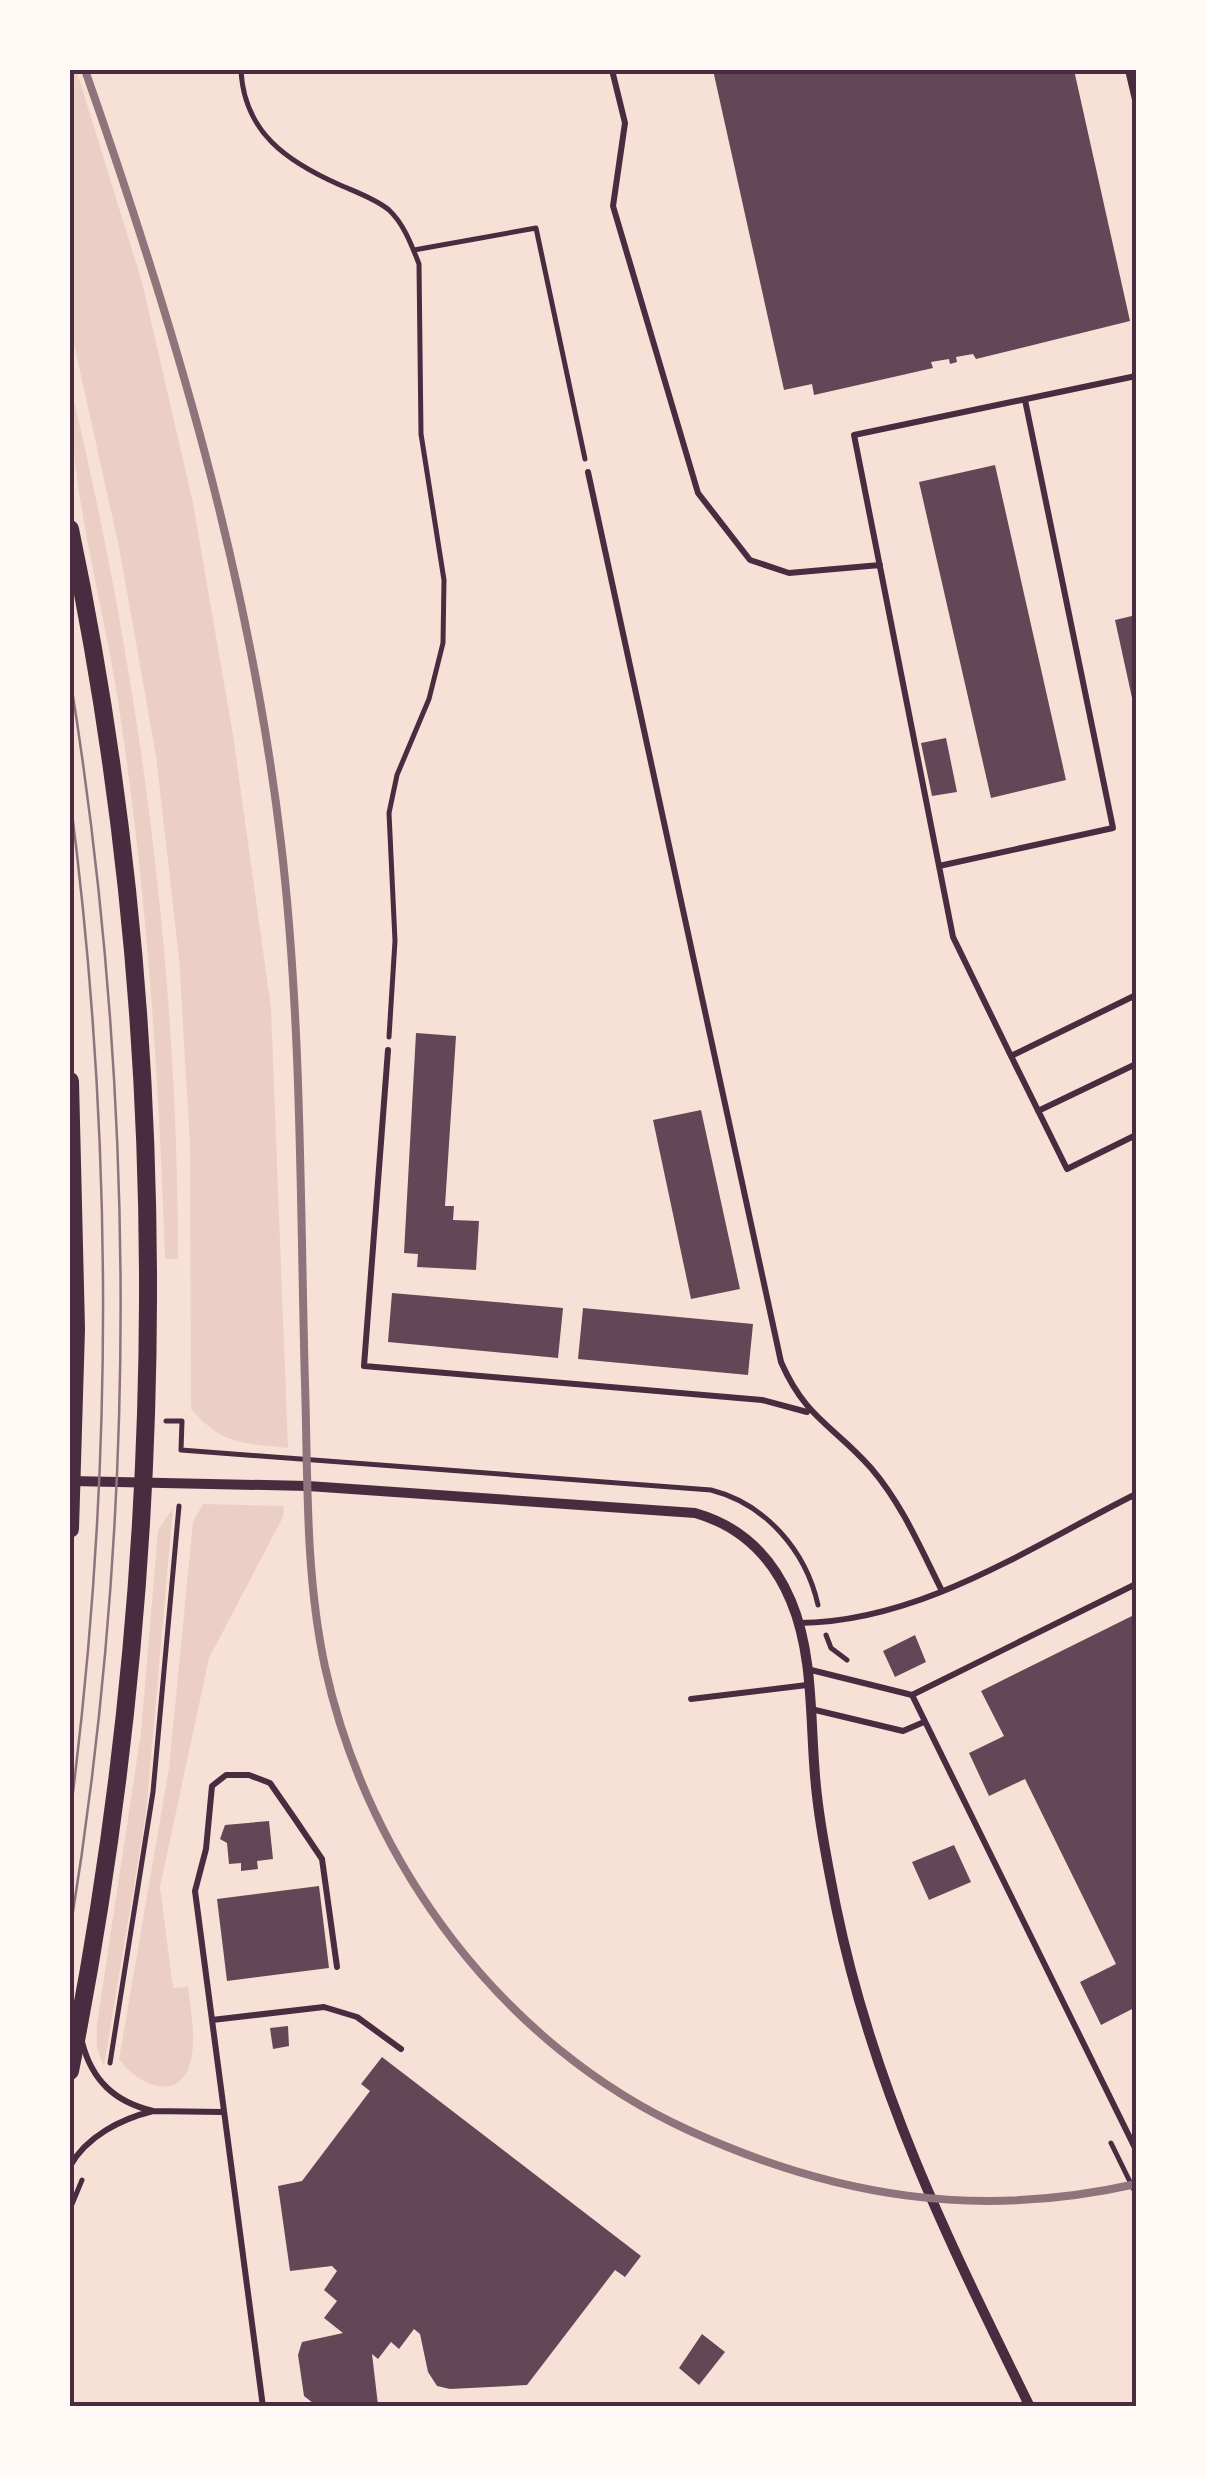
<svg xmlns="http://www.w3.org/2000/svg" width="1206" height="2477" viewBox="0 0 1206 2477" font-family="'Noto Serif',serif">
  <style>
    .green { fill: #ebcfc5 }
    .building { fill: #644757 }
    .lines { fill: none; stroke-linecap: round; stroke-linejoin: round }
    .path { stroke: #4a2c40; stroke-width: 5 }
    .service { stroke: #4a2c40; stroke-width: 6 }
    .minor { stroke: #4a2c40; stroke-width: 10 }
    .secondary { stroke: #4a2c40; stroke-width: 18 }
    .tram { stroke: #8f747c; stroke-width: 2.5 }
    .rail { stroke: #8f747c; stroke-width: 8 }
    .neatline { fill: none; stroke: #4a2c40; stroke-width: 4 }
  </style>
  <rect width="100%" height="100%" fill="#f7e1d7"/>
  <path class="green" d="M70 70 77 72 142 282 193 503 233 735 271 1008 288 1448C240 1442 224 1446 191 1409L190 1145 179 958 156 756 119 547 70 326Z
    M70 384C139 670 178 965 178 1259H165C159 1076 147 895 120 714 104 604 70 495 70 384Z
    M203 1504 284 1506 283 1517 209 1658 160 1887 173 1988 188 1987C191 2010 196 2037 191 2060 181 2104 138 2086 119 2059L169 1768 193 1522Z
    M173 1508 146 1814 104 2066 97 2049V2024L141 1732 158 1530Z"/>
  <path class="building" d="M713 70H1074L1130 321 976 359 973 354 956 357 957 362 950 364 949 359 931 362 933 368 814 395 812 384 784 390Z
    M995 465 1066 780 991 798 919 482Z
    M1136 615V707H1134L1115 620Z
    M946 738 957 792 932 796 921 743Z
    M416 1033 456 1036 445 1206H454L453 1220 479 1221 476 1270 417 1267 418 1254 404 1253Z
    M701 1110 740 1289 691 1299 653 1120Z
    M392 1293 563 1308 558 1358 388 1342Z
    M583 1308 753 1324 748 1375 578 1359Z
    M1136 1614V2007L1101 2025 1080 1982 1116 1964 1025 1779 989 1796 969 1753 1004 1736 981 1691Z
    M915 1635 926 1662 895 1677 883 1651Z
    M269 1821 273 1859 257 1861 258 1869 241 1871V1863L229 1864 227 1843 220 1839 225 1825Z
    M954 1845 971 1882 929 1900 912 1862Z
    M319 1886 329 1968 227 1981 217 1899Z
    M288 2026 289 2046 273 2049 270 2028Z
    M382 2057 641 2256 625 2277 615 2270 527 2385 450 2389 437 2386 428 2372 420 2334 414 2329 399 2349 391 2342 378 2359 372 2354 378 2405 318 2407 304 2396 298 2355 302 2342 343 2333 324 2318 337 2301 324 2290 337 2271 332 2266 290 2271 278 2186 302 2181 370 2091 361 2084Z
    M702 2334 725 2352 699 2385 679 2368Z"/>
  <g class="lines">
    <path class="path" d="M241 70C244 133 288 162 340 185 356 192 376 199 389 210 404 224 412 246 419 264L421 434 444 580 443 643 429 699 397 775 389 813 395 941 389 1037
      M414 250 536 228 585 459
      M166 1421H182L181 1450
      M181 1450 711 1490C766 1504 806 1551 818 1605
      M826 1635 831 1648 847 1660
      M110 2063 153 1792 179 1506
      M1111 2143 1136 2194
      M70 2209 82 2180"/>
    <path class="service" d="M612 70 625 123 613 206 698 493 750 560 789 573 880 565
      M1128 70 1136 104
      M1025 400 1113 828 939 866 854 435 1136 376
      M588 472 781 1362C806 1419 833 1425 871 1468 902 1504 921 1549 942 1591
      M939 866 953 937 1011 1056
      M1136 995 1011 1056 1067 1169 1136 1135
      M388 1050 364 1366 762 1400 807 1412
      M1038 1111 1136 1064
      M799 1623C921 1622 1030 1547 1136 1494
      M807 1669 912 1695 1136 1584
      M912 1695 1136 2150
      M691 1699 807 1685
      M811 1709 903 1731 924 1722
      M212 2020 195 1891 206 1849 212 1786 226 1775H249L270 1783 295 1819 322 1859 337 1967
      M153 2111 222 2112
      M70 2166C87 2136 121 2119 153 2111 115 2102 92 2081 82 2042
      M263 2407 212 2020 324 2007 357 2017 401 2049"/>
    <path class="minor" d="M71 1481 308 1486 695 1513C741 1526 772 1556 791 1601 816 1660 809 1733 817 1796 821 1833 829 1871 836 1907 874 2091 948 2240 1030 2407"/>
    <path class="secondary" d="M70 529C177 1037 171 1564 70 2071
      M70 1081 76 1329 70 1529"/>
    <path class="tram" d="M70 677C137 1092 138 1515 70 1931
      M70 797C114 1136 114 1477 70 1816"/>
    <path class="rail" d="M85 70C173 321 250 578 281 843 302 1022 300 1204 305 1384 308 1478 305 1574 325 1667 368 1864 504 2046 688 2130 835 2197 977 2220 1136 2184"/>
  </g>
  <rect width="1206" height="2477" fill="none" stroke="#fffaf5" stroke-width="145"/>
  <rect x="72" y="72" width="1062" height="2332" class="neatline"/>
</svg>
